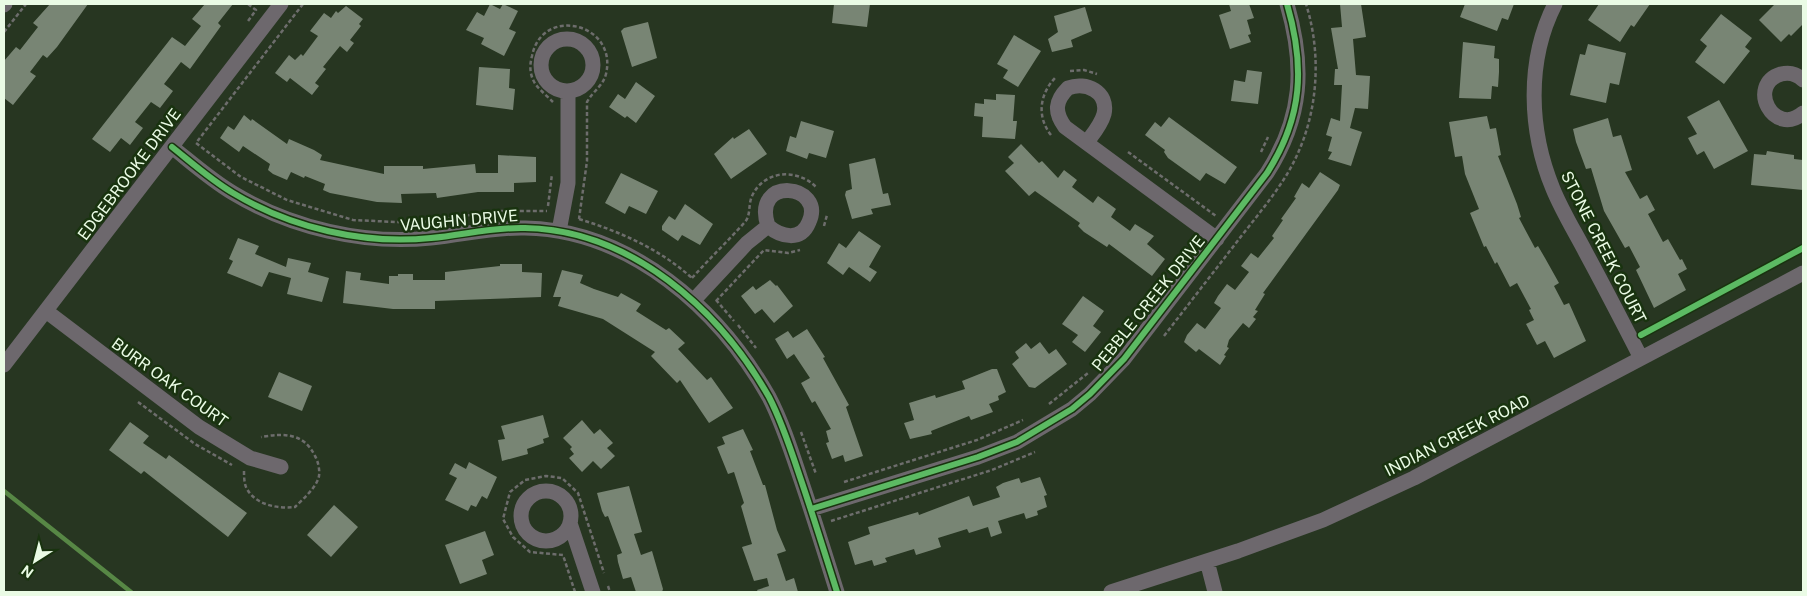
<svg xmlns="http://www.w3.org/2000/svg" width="1807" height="596" viewBox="0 0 1807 596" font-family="'Public Sans',sans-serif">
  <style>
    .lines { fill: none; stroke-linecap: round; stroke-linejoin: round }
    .stream { stroke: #578745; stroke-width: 4.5 }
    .building { fill: #788574 }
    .path { stroke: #6d6d6c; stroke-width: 2.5; stroke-dasharray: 4 2.5; stroke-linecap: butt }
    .minor { stroke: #6d686d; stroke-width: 15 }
    .cycleway-casing { stroke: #19330f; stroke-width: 9 }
    .cycleway { stroke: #5cba63; stroke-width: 6 }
    .labels { text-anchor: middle; stroke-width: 5; stroke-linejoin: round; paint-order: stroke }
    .street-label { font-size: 16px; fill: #eafbe5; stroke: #19330f }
  </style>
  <rect width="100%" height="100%" fill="#273621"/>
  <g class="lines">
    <path class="stream" d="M4 491 131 592"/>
  </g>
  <path class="building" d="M50 4H88L57 47 47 58 43 55 30 72 36 76 13 105 4 98V61L16 47 20 50 38 27 33 23Z
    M205 4H233L218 23 221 26 190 69 181 62 164 84 173 91 160 108 151 102 135 122 143 128 130 145 121 138 110 152 92 139 172 37 185 46 201 26 192 19Z
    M490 4 500 9 503 4 518 11 509 29 516 32 504 56 481 44 484 38 466 30 477 12 484 16Z
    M834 4H870L867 27 832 23Z
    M1229 4H1249L1254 18 1247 20 1251 34 1248 35 1251 42 1230 49 1219 15 1231 11Z
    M1340 4H1361L1366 37 1353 39 1356 75 1370 76 1368 109 1355 108 1350 128 1362 132 1351 166 1328 159 1332 152 1328 151 1332 137 1326 135 1331 118 1340 121 1342 85H1334L1335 69H1338L1331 28 1342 27Z
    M1465 4H1514L1508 20 1502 18 1497 31 1460 17Z
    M1599 4H1650L1634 27 1631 25 1620 42 1588 20Z
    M1775 4H1803V24L1791 36 1789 34 1781 42 1759 20Z
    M346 6 363 19 359 24 361 26 350 40 354 43 347 52 340 46 323 67 326 69 315 83 319 86 312 95 290 78 287 82 275 73 289 55 295 60 301 54 303 56 318 36 310 31 324 13 331 18 336 11 338 13Z
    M1085 7 1092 31 1071 40 1073 47 1052 52 1048 39 1058 32 1054 16Z
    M1721 14 1752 38 1745 47 1750 51 1724 84 1695 62 1707 46 1700 40Z
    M648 22 657 58 632 67 621 31 624 28Z
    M1014 35 1041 51 1018 87 1003 78 1008 70 997 64Z
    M1463 42 1495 46 1494 58 1499 59V72L1498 87 1492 86 1491 99 1459 98Z
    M1588 44 1626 53 1619 85 1610 83 1606 103 1570 95 1580 54 1585 55Z
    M479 67 510 69 509 88 515 89 513 110 476 105Z
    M1247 70 1262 72 1258 104 1231 101 1234 80 1245 82Z
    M636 82 655 96 636 123 627 116 625 118 609 107 618 94 625 99Z
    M996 94 1015 95 1013 121H1017L1015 139 982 137 983 117 974 116 975 103 984 104V99L996 100Z
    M1719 100 1748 151 1714 169 1704 151 1697 155 1688 138 1697 134 1687 117Z
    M244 115 251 121 252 119 287 144 289 139 314 150 322 155 320 160 384 174V166H423V169L475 164 476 173H498V155L536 157V182L514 183V192H478L437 198 436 193 401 194 402 203 377 202 330 193 323 190 325 184 305 176 304 178 291 172 287 180 273 174 268 170 270 164 243 146 239 152 220 138 228 126 234 130Z
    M1487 116 1490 129 1496 128 1501 155 1498 156 1517 204 1521 217 1519 218 1535 248 1538 246 1545 258 1559 283 1554 286 1564 305 1569 303 1586 341 1554 358 1545 341 1537 345 1526 324 1534 320 1529 310 1531 309 1517 283 1510 287 1497 262 1495 264 1486 246 1484 247 1470 213 1479 209 1465 174 1462 156 1455 157 1449 122Z
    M1169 117 1237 167 1225 184 1206 173 1200 181 1168 158 1164 152 1165 150 1145 135 1155 122 1161 127Z
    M1608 118 1613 137 1621 135 1632 170 1625 172 1640 199 1647 195 1655 210 1648 214 1663 242 1668 239 1680 260 1682 259 1687 269 1678 274 1686 290 1654 308 1636 270 1640 267 1629 246 1625 248 1604 211 1591 168 1586 169 1576 142 1573 129Z
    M801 121 834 131 826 158 809 153 807 159 786 151 790 136 796 138Z
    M749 129 767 154 731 179 714 154 733 137 734 139Z
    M1021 144 1039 163 1042 161 1058 178 1064 170 1077 180 1072 187 1093 203 1098 196 1116 209 1111 217 1130 231 1135 224 1154 236 1147 244 1165 259 1152 276 1109 244 1107 247 1084 232 1078 226 1080 223 1035 191 1029 196 1005 171 1014 163 1008 157Z
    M1767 151 1794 155V159L1803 160V190L1751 185 1754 154 1766 155Z
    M875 158 883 194 888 193 891 205 871 209 873 214 852 219 845 195 846 191 852 189 849 164Z
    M1320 172 1340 185 1338 190 1263 293 1265 294 1255 310 1258 311 1253 317 1256 319 1249 328 1243 323 1229 340 1227 347 1229 348 1224 355 1226 356 1220 365 1199 349 1196 352 1184 342 1187 335 1197 323 1205 329 1221 308 1214 303 1218 296 1227 284 1235 290 1249 272 1241 266 1251 253 1258 258 1274 238 1272 236 1283 220 1281 219 1296 198 1294 197 1302 183 1309 188Z
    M621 173 658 191 646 214 629 206 625 214 605 203Z
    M685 204 713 224 700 245 682 235 678 241 662 230V226L669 216 675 220Z
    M859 231 881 246 869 267 877 272 870 282 849 267 843 275 827 263 839 243 846 248Z
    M238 238 259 246 255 254 286 267 288 258 311 263 308 272 329 278 322 302 287 294 291 278 269 272 262 287 227 273 233 261 229 259Z
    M500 264H522V272L542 273 541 297 435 301V309H393L343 303 346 271 361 273 360 280 389 284V276H398V274H413V280H445V272L500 266Z
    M562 270 583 275 580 283 594 289 618 297 621 293 641 304 636 311 666 330 669 328 685 343 678 349 707 380 711 377 733 408 709 423 680 380 677 383 651 356 655 352 603 319 558 306 561 297H553Z
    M770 280 776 286 777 285 793 306 774 323 762 309 755 314 741 296 753 286 756 290Z
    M1083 296 1104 311 1093 326 1101 332 1085 352 1072 342 1078 335 1062 324Z
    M807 329 825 357 823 358 849 405 846 407 863 456 845 462 843 455 832 459 826 443 829 442 826 431 831 429 815 401 812 403 801 383 810 378 794 354 787 359 775 339 788 331 793 338Z
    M1040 342 1049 354 1056 349 1067 364 1035 388 1029 387 1012 364 1019 358 1015 352 1026 343 1031 349Z
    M992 369H997L1006 392 998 396 999 400 989 404 993 412 971 420 969 416 931 431 932 434 910 439 904 423 914 420 909 403 935 395 936 398 965 389 962 381Z
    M279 372 312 386 302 411 268 397Z
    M543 415 549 437 543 439 544 443 527 449 528 454 502 461 498 440 505 439 501 426Z
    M582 420 594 434 600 429 613 443 607 448 615 456 601 469 593 461 582 472 569 458 574 454 570 449 572 447 563 438Z
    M130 422 149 436 143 443 166 459 169 455 247 513 228 537 144 471 141 474 109 450Z
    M743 429 753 450 750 451 763 485H765L777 530 786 551 777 554 786 581 794 578 798 592H758L757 590 769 586 767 578 754 581 746 558 742 547 752 544 741 506 744 503 734 472 728 474 717 447 725 444 722 437Z
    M469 462 497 477 487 499 482 496 476 507 471 505 468 511 445 500 457 478 449 474 455 463 466 469Z
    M1040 477 1047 495 1044 496 1047 507 1037 511 1038 515 1026 519 1024 513 998 521 1002 533 991 537 988 527 969 533 967 529 938 538 941 547 932 550 916 555 914 549 885 558 887 562 874 566 872 560 855 565 848 542 870 534 868 527 918 512 919 515 969 496 973 506 1000 497 996 487 1003 483 1019 478 1021 483Z
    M629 486 642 532 634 534 641 555 652 551 663 589 662 592H636L631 577 623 579 618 562 617 555 622 553 608 516 605 517 602 511 597 493Z
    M334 505 358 527 331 557 307 535Z
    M485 531 494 555 482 560 487 574 460 584 445 545Z"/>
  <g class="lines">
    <path class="path" d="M248 4 256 10 248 21
      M303 4 196 143 241 177 287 200 353 220 416 223 498 211H547
      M4 32 26 4
      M1070 71 1084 70 1097 74
      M553 102C548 97 541 91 536 85 530 76 529 67 532 56 542 5 618 23 606 74 603 86 593 91 587 102V161L579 219
      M1051 135C1036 116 1040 93 1056 77
      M1128 152 1216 216
      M1261 152 1268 137
      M548 206 552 174
      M579 219C621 232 660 249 693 279
      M824 226 827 215
      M692 278C709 259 728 241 745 222 751 215 748 205 752 196 764 170 797 168 816 187
      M716 300 734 321
      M716 301 764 250 788 253 800 250
      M738 325 756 348
      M1164 336C1188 305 1212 274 1236 243 1252 222 1270 201 1284 179 1317 128 1324 61 1306 4
      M138 402 195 444 232 465
      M1049 404 1088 373
      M801 432 816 474
      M244 471C244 475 244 482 246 487 254 505 278 509 295 507 303 499 317 487 319 476 320 470 318 461 315 456 304 433 284 433 261 437
      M844 482 977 440 1023 420
      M831 521 992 470 1035 452
      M608 586 610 592
      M575 592 563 555 530 552 513 537 503 519 510 492 525 480 546 476 562 478 578 493 604 573"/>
    <path class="minor" d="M1555 4C1526 61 1529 131 1553 189 1562 211 1575 232 1586 253 1605 288 1623 323 1641 358
      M4 5 5 4
      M541 65a26 26 0 1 1 52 0a26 26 0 1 1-52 0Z
      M1803 80C1797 74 1789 72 1781 74 1746 85 1774 138 1803 113
      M1087 142C1093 134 1101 125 1104 114 1109 92 1086 81 1068 88 1055 101 1054 112 1065 127L1217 239
      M172 147C192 163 211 180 233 193 291 228 364 245 431 238 463 235 493 227 525 228 631 230 719 309 769 397 782 422 791 450 800 477 813 515 825 554 837 592
      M559 231 568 183V91
      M694 300 747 243 768 226C781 237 801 242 809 222 826 184 751 175 768 226
      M46 311 199 427 250 458 281 467
      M4 365 281 4
      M521 516a25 25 0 1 1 50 0a25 25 0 1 1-50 0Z
      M811 509 978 457 1017 442 1072 409 1090 394 1124 359 1267 173C1303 117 1305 66 1287 4
      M570 523 593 592
      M1207 561 1215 592
      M1111 592 1238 551 1323 520 1414 478 1803 273"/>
    <g class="cycleway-casing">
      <path id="cycleway" d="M172 147C192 163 211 180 233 193 291 228 364 245 431 238 463 235 493 227 525 228 631 230 719 309 769 397 782 422 791 450 800 477 813 515 825 554 837 592
        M1641 335 1803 248
        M811 509 978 457 1017 442 1072 409 1090 394 1124 359 1267 173C1303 117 1305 66 1287 4"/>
    </g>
    <use href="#cycleway" class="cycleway"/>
  </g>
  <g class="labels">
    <g class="street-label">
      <text transform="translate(129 174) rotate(-53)" y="6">EDGEBROOKE DRIVE</text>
      <text transform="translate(459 220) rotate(-5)" y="6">VAUGHN DRIVE</text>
      <text transform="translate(1604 247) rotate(63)" y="6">STONE CREEK COURT</text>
      <text transform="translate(1148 303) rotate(-51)" y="6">PEBBLE CREEK DRIVE</text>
      <text transform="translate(170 382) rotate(36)" y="6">BURR OAK COURT</text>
      <text transform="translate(1457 435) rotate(-27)" y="6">INDIAN CREEK ROAD</text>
    </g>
  </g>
  <rect width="1807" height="596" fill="none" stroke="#eafbe5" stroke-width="10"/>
  <g transform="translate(35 561) rotate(216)" stroke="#19330f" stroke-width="4" paint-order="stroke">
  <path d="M0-4L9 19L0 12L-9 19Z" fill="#eafbe5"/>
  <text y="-8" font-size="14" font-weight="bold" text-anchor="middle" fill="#eafbe5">N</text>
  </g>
</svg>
